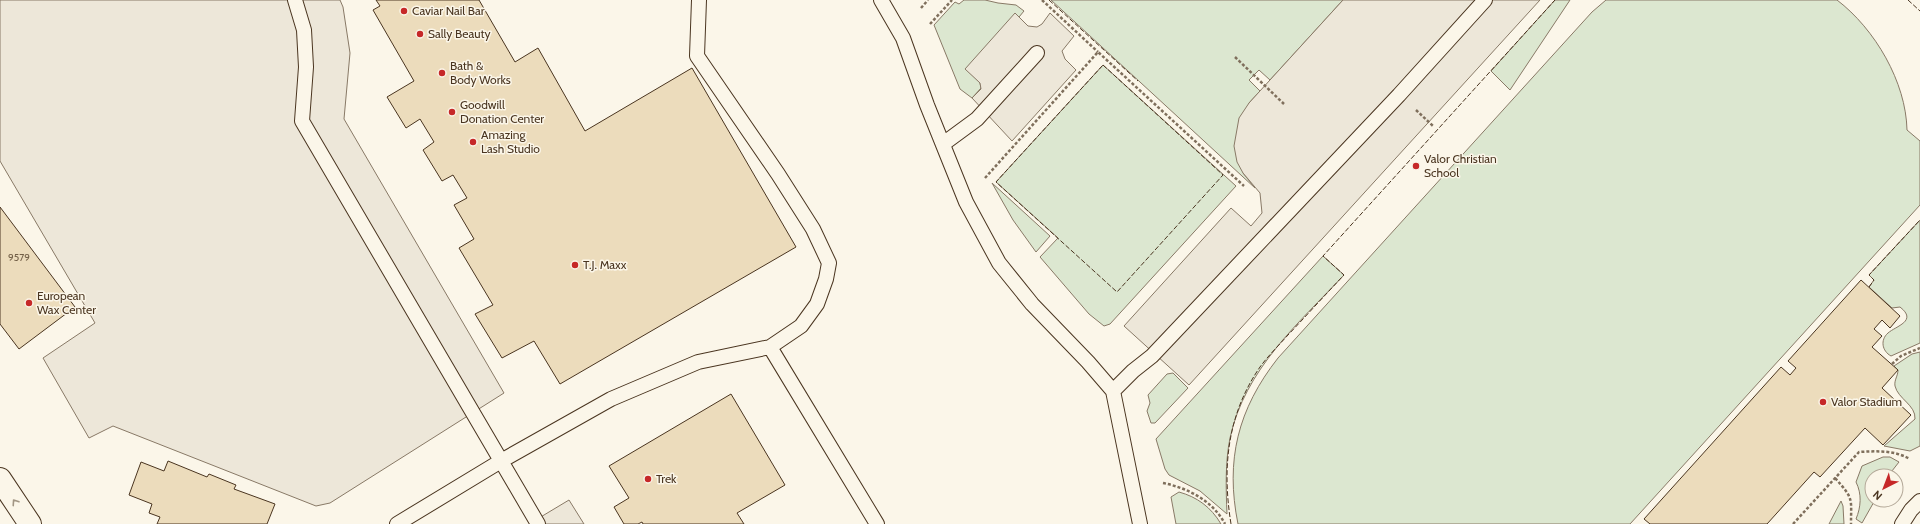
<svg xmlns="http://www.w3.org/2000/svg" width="1920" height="524" viewBox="0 0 1920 524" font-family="Cabin,sans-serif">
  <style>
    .green { fill: #dce7d0; stroke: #887966 }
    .parking { fill: #ede7d9; stroke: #887966 }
    .building { fill: #ecdcbc; stroke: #4a3520 }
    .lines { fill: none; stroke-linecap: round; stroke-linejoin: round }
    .service-casing { stroke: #4a3520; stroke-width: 16 }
    .primary-casing { stroke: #4a3520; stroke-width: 24 }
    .path { stroke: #7f6f5c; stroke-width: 2.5; stroke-dasharray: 3 2; stroke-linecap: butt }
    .service { stroke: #fbf6e9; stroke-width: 14 }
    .primary { stroke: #fbf6e9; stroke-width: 22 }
    .fence { stroke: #4a3520; stroke-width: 1; stroke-dasharray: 5 2; stroke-linecap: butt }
    .oneway { stroke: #a29684 }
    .poi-dot { fill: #c62828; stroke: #fbf6e9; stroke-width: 1.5 }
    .labels { text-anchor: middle; stroke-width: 3; stroke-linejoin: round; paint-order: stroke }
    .number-label { font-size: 10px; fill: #725f47 }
    .poi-label { font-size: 12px; fill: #4a3520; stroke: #fbf6e9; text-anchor: start }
  </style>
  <rect width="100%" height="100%" fill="#fbf6e9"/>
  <path class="green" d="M964 0H985L998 3 1016 5 1024 11 1019 17 1016 14 966 69 980 83 981 88 972 98 960 89 934 25 955 2 959 4Z
    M1051 0H1343L1270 80 1259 70 1249 80 1260 91 1249 103 1243 173 1255 188Z
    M1555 0H1570L1510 90 1491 71Z
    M1606 0H1837C1875 29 1906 82 1907 130L1920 141V205L1630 524H1238C1225 460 1238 409 1278 358L1592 12Z
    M1103 65 1236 186 1110 324 1104 326 1089 314 1040 257 1058 238 996 182Z
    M992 183 1050 236 1036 252 1013 220Z
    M1920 220V343L1891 356C1882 351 1880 340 1888 333 1896 326 1918 321 1900 307L1892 308 1869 287 1874 280 1869 275Z
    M1323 256 1344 275C1298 324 1245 369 1230 438 1225 463 1226 489 1227 514L1200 491 1169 475 1165 469 1156 439Z
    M1920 352V446L1910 451 1884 446 1915 419C1916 405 1898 399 1895 386 1894 380 1898 376 1898 370L1894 366 1912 354Z
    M1173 373 1188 388 1155 423H1151L1147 411 1150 403 1148 395 1167 374Z
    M1883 457H1890L1899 462 1888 476H1872V500H1875L1862 523 1856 519C1861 507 1862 494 1856 482L1862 466Z
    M1179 492C1197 497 1211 507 1221 524H1176L1171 497Z
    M1841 501 1843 506 1844 524H1829Z"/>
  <path class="parking" d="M0 0H340L343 7 350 53 344 119 504 393 330 503 316 506 113 426 89 438 43 358 95 323 0 161Z
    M1343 0H1540L1189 385 1124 326 1231 208 1251 226 1262 213 1260 193 1243 173 1237 162 1234 146 1239 118 1249 103Z
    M1015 13 1028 26 1037 27 1042 24 1050 13 1074 36 1062 51 1065 59 1076 70 1012 141 972 98 981 89 980 83 965 69Z
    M569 500 584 524H529Z"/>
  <path class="building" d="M376 0H479L515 62 538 48 585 131 692 68 796 247 560 384 534 341 502 358 475 314 493 305 459 248 474 239 454 205 467 198 453 175 442 181 423 150 434 142 420 119 406 128 387 97 414 81 373 10 380 6Z
    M0 207 75 307 19 349 0 324Z
    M1861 280 1900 316 1890 328 1882 320 1874 329 1882 336 1872 347 1898 370 1882 388 1911 415 1883 445 1865 428 1820 477 1814 472 1767 524H1650L1644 519 1781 367 1790 375 1796 368 1788 361Z
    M731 394 785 485 737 513 744 524H643L642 522 638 524H624L614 507 629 498 609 466Z
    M168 461 207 477 209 474 236 485 234 489 275 504 267 524H157L160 517 149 513 152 504 129 495 141 462 164 471Z"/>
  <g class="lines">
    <g class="service-casing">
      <path id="service" d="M295 0 304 30 306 67 302 121 538 524
        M699 0 697 56 778 174 813 229 829 263 826 279 817 304 801 326 770 347
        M881 0 903 38 927 105 966 202 999 263 1032 304 1088 362 1113 391 1140 524
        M943 144 977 119 1037 53
        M1113 391 1133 371 1152 356 1399 95 1485 0
        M397 524 501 461 611 399 698 362 770 347 877 524
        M1902 524 1911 510 1920 501"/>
    </g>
    <g class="primary-casing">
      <path id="primary" d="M0 479 30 524"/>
    </g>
    <path class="path" d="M1042 0 1098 52
      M921 8 928 0
      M930 24 952 0
      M1235 57 1284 104
      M1416 110 1433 126
      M985 178 1098 52 1244 186
      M1892 364 1901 356 1920 348
      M1835 478C1854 499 1851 498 1851 524
      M1163 483C1188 488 1213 501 1225 524
      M1793 524 1859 452C1877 451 1894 450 1910 459"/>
    <use href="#service" class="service"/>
    <use href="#primary" class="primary"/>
    <path class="fence" d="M1049 0 1138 81
      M1908 0 1920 11
      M1103 65 1223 175 1117 292 996 182Z
      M1869 287 1874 280 1869 275 1920 220
      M1231 524C1222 468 1227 415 1260 367 1268 356 1279 345 1288 335 1307 315 1325 295 1344 275L1323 256 1555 0"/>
  </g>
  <defs><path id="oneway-chevron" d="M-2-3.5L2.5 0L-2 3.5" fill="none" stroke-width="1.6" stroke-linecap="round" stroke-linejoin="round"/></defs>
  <use class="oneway" href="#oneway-chevron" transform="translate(15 502) rotate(-124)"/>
  <g class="poi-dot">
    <circle cx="404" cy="11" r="4"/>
    <circle cx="420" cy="34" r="4"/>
    <circle cx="442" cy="73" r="4"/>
    <circle cx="452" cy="112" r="4"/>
    <circle cx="473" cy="142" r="4"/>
    <circle cx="1416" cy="166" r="4"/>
    <circle cx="575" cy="265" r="4"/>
    <circle cx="29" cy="303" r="4"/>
    <circle cx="1823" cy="402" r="4"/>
    <circle cx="648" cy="479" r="4"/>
  </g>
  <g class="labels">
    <g class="number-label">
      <text x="19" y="261">9579</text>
    </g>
    <g class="poi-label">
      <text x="412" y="15">Caviar Nail Bar</text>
      <text x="428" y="38">Sally Beauty</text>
      <text x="450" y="70">Bath &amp;<tspan x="450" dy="14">Body Works</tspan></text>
      <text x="460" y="109">Goodwill<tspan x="460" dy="14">Donation Center</tspan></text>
      <text x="481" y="139">Amazing<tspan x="481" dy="14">Lash Studio</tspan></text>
      <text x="1424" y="163">Valor Christian<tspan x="1424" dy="14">School</tspan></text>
      <text x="583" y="269">T.J. Maxx</text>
      <text x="37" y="300">European<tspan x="37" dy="14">Wax Center</tspan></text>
      <text x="1831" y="406">Valor Stadium</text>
      <text x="656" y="483">Trek</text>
    </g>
  </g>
  <g transform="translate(1884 488) rotate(222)"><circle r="19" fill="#fbf6e9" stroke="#b4a999"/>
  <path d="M0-3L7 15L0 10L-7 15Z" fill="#c62828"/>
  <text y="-6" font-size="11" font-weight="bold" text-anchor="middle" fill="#4a3520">N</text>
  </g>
</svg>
